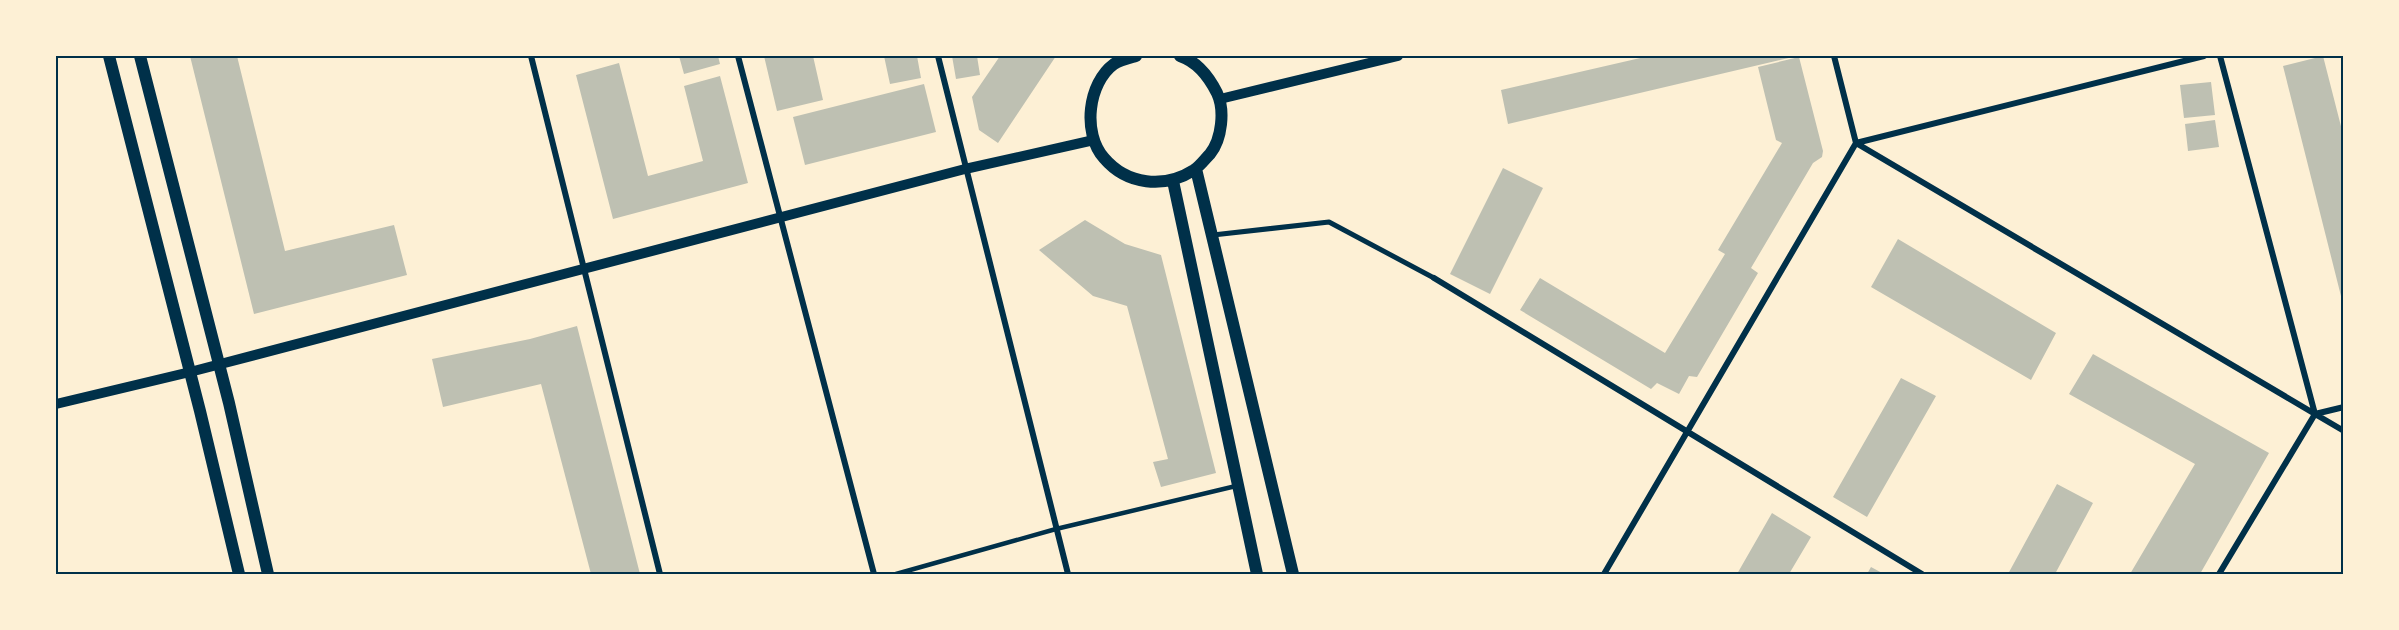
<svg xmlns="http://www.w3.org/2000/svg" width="2399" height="630" viewBox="0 0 2399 630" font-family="'Roboto Condensed',sans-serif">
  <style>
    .building { fill: #bec0b2 }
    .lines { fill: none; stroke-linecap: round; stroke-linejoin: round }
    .service { stroke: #003049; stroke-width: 4.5 }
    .pedestrian { stroke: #003049; stroke-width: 5 }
    .minor { stroke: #003049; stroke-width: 6 }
    .tertiary { stroke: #003049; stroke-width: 10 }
    .secondary { stroke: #003049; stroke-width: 12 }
    .neatline { fill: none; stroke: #003049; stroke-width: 2 }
  </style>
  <rect width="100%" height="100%" fill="#fdf0d5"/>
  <path class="building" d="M190 56H237L285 251 394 225 407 275 254 314Z
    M679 56H718L720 64 684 74Z
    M764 56H813L823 100 777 111Z
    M884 56H917L921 78 890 84Z
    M952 56H977L980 75 956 79Z
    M1000 56H1056L998 143 979 130 972 97Z
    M1649 56H1797L1508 124 1501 90Z
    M2323 56 2344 138 2343 304 2283 66Z
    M1799 57 1823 151 1822 157 1813 163 1751 268 1758 273 1697 377 1689 376 1679 394 1657 383 1651 389 1520 310 1540 278 1665 353 1725 254 1718 250 1782 143 1776 140 1758 67Z
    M619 63 648 176 703 161 684 86 720 76 748 183 613 219 576 75Z
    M2211 82 2215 115 2184 118 2180 85Z
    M924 84 936 132 805 165 793 117Z
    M2215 120 2219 147 2188 151 2185 124Z
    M1503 168 1543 188 1490 294 1450 274Z
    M1085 220 1125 244 1161 255 1216 473 1161 487 1153 462 1168 459 1127 306 1093 296 1039 250Z
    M1898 239 2056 333 2031 380 1871 287Z
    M577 326 640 574H591L541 384 443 407 432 359 530 339Z
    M2093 354 2269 453 2200 574H2130L2195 464 2069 394Z
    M1901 378 1936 396 1867 517 1833 497Z
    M2057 484 2093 503 2055 574H2008Z
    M1772 513 1811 537 1789 574H1737Z
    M1871 567 1884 574H1867Z"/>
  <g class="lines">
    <path class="service" d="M896 574 1056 529 1236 486"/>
    <path class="pedestrian" d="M1213 235 1329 222 1434 278"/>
    <path class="minor" d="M531 56 660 574
      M738 56 874 574
      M938 56 1068 574
      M1834 56 1856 143 2315 414 2344 407
      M2220 56 2315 414 2344 431
      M1434 278 1922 574
      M1604 574 1856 143 2204 56
      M2219 574 2315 414"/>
    <path class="tertiary" d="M1220 99 1398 56
      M56 404 190 372 965 169 1094 140"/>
    <path class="secondary" d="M109 56 200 411 239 574
      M140 56 229 403 268 574
      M1136 56C1129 58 1120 60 1114 64 1088 83 1082 133 1104 158 1127 185 1164 189 1194 170 1200 166 1205 159 1210 154 1222 139 1225 110 1217 93 1209 77 1198 62 1180 56
      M1196 169 1293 574
      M1173 181 1257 574"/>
  </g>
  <rect width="2399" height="630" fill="none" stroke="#fdf0d5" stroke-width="114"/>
  <rect x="57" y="57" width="2285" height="516" class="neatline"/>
</svg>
